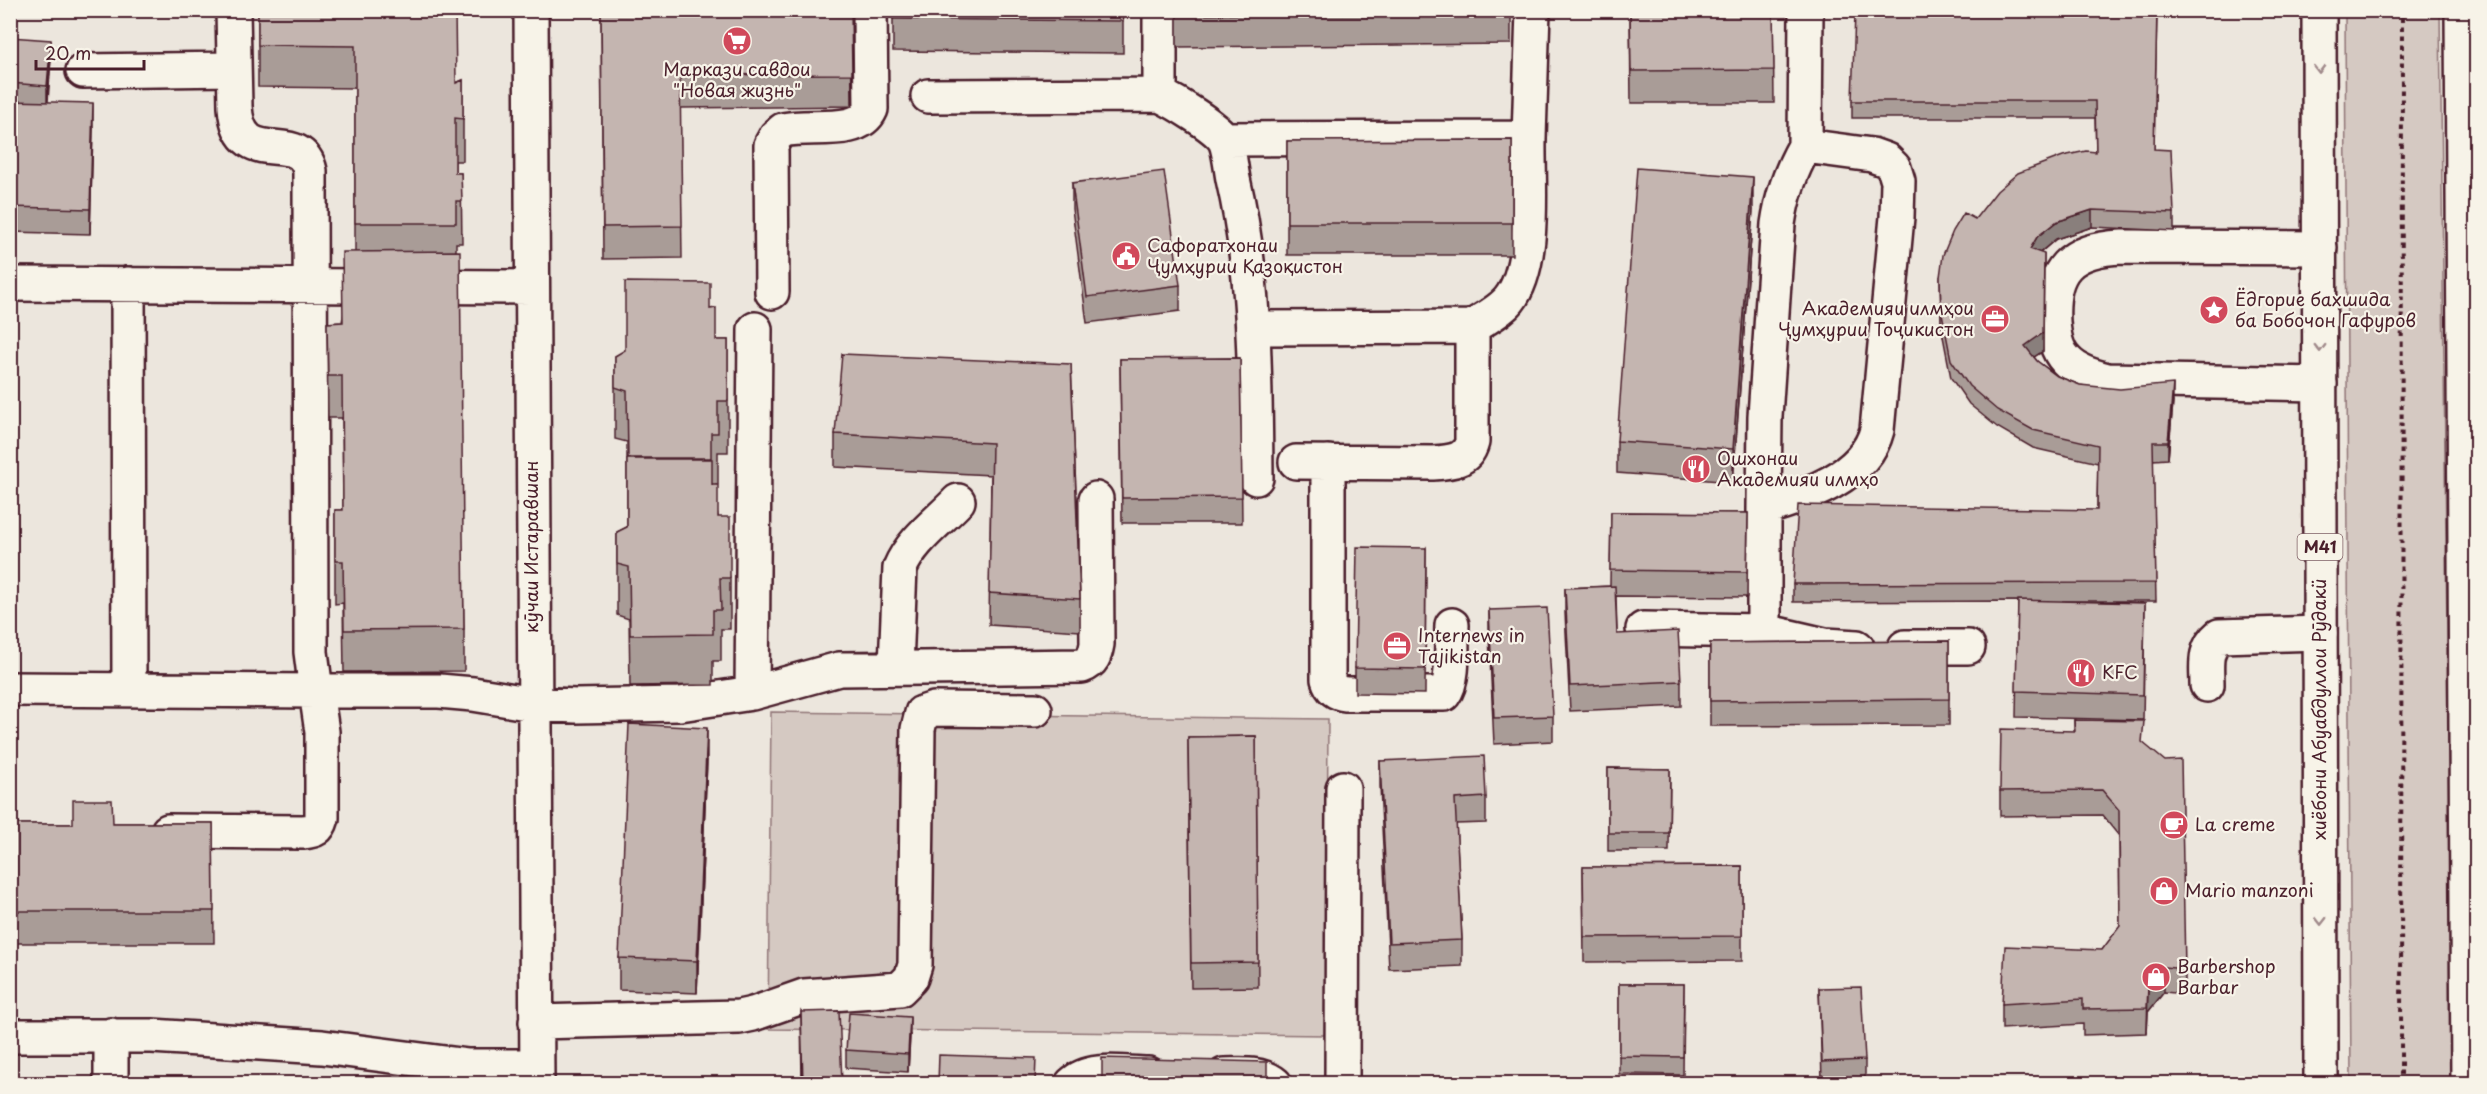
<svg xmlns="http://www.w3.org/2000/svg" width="2487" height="1094" viewBox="0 0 2487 1094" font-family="'Playpen Sans',sans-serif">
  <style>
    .green { fill: #d5c9c2; stroke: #907476; stroke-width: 1.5 }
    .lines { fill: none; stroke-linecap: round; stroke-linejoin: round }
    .minor-casing { stroke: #4a1f2b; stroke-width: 38 }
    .highway-casing { stroke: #4a1f2b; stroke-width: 38 }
    .path { stroke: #4a1f2b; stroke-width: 4; stroke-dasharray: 4.5 4.5; stroke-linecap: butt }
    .minor { stroke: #f7f3e8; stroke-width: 33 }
    .highway { stroke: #f7f3e8; stroke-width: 33 }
    .wall { fill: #a99c97; stroke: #4a1f2b; stroke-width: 1.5 }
    .shaded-wall { fill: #897f7b; stroke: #4a1f2b; stroke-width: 1.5 }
    .building { fill: #c4b5b0; stroke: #4a1f2b; stroke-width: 1.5 }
    .oneway { stroke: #a0898a }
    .labels { text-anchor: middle; stroke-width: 4.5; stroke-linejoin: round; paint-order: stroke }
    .shield { fill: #f7f3e8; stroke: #7e5f64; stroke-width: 1.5 }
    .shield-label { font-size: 16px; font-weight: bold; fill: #4a1f2b }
    .poi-label { font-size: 18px; fill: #4a1f2b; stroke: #f7f3e8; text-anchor: start }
    .street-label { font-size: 18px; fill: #4a1f2b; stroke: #f7f3e8 }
  </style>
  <rect width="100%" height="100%" fill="#ece6dd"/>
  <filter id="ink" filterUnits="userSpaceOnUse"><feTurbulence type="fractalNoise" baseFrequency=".0167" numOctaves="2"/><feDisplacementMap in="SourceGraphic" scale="12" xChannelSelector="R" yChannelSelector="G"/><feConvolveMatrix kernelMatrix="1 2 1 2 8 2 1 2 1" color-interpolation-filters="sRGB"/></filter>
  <g filter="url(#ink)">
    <path class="green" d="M2345 11H2440L2452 1083H2351Z
      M771 712 1328 719 1326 1035 768 1029Z"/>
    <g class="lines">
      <g class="minor-casing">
        <path id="minor" d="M233 10 235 107C240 175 300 124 310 171L311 652 316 691H439L473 694 533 704 576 706 680 704 752 693 839 669 1082 666C1093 662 1095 655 1097 644L1096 499
          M531 10 537 1084
          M1160 10V95C1175 102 1215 126 1224 139 1229 147 1231 169 1233 179 1256 278 1255 377 1256 478
          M83 71 234 69
          M928 96 1160 95
          M1224 139 1529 138 1533 10
          M2320 248 2122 247C2070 249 2050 269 2053 322 2054 335 2056 350 2066 360 2077 372 2092 376 2107 380L2320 384
          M10 284 531 287
          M128 284 129 690
          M772 292 771 145 776 136 783 130C809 123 859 137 871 109L870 10
          M1254 328 1472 327C1484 319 1500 311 1509 300 1537 265 1528 182 1529 138
          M1296 462 1433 463C1451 462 1467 461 1472 442V327
          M1328 462V679C1331 689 1336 693 1346 694H1444C1455 680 1451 643 1452 625
          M1764 508 1765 416 1778 224C1782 195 1790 172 1805 146
          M1643 629 1764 631V508C1806 496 1865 477 1877 430L1897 217 1898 181 1894 168 1886 160 1872 155 1805 146 1806 10
          M1764 631 1825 645 1857 647
          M1905 647H1968
          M896 666 900 568C911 541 938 522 958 501
          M2207 685C2207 667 2203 649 2219 636L2320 633
          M10 689 316 691 322 732V818C319 829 315 831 303 832L168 831
          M752 693 755 329
          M536 1022 739 1017 753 1014 804 996 900 989 911 978 915 965 918 729 922 713 934 709 1035 710
          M10 1036H152L322 1047 468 1066H536
          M1224 1075C1241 1075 1261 1072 1275 1084
          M111 1084V1035
          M1072 1084C1090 1066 1125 1074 1148 1074
          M1342 1084 1343 788"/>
      </g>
      <g class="highway-casing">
        <path id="highway" d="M2319 10 2321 1084
          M2462 10 2468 1084"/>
      </g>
      <path class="path" d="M2401 1084 2402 10"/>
      <use href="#minor" class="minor"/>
      <use href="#highway" class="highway"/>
    </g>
    <path class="wall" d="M258 10 456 83 463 80V161H455V173H461L462 243H456V251L464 629V671L344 672 343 603 335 604V510H343L342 418H328L327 323 342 322 355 252V88L258 87Z
      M601 10H851L852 106 680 108 682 258 603 259Z
      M893 10H1123V53L893 51Z
      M1177 10H1511V44L1177 47Z
      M1630 10H1773L1774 103H1631Z
      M2157 10 2154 149 2174 213V231L2092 227 2056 239 2040 253 2043 351 2034 357 2037 361 2057 376 2080 385 2173 402 2168 459 2153 460 2156 601H2062L2145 603 2143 720 2016 717 2018 601 1793 602V584L2097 510 2098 463 2033 448 1997 427 1969 404 1951 378 1941 326 1940 277 1975 219 2096 152 2095 118H1852V101Z
      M10 37 51 58 48 102 93 128 90 234 10 232Z
      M1512 140V255H1287V141Z
      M1072 183 1180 285V311L1087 323 1072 209Z
      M1753 209 1733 482 1617 473V441Z
      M710 309 716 340H728V452H718V484H712L730 578V629H721V661H713V685L630 686 629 619 617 615V532L627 527V442L615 439V356Z
      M1240 358 1242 523H1122L1120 359Z
      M1071 364 1080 599V631L989 625 991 475 835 467V434Z
      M1611 512 1748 513 1747 597 1616 596 1617 634 1681 681V706L1570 711 1565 613V588L1610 586Z
      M1426 548 1425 694 1355 693V668Z
      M1489 610 1553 716V741L1494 744 1489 636Z
      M1949 641V725L1710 726V643Z
      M2074 720 2144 744 2185 969V994L2164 992 2148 1012 2147 1033 2083 1035V1024L2002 1029V1004L2102 950 2120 927 2119 836 2102 815 2000 816V791L2074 731Z
      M1256 736 1258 987 1191 988 1188 737Z
      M707 760 697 993 619 990V958Z
      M1380 761 1486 797V823L1456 824 1462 940V966L1389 969 1380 786Z
      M1608 768 1670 769 1669 851H1608Z
      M113 823H213L214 943H10V824H73Z
      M1742 866V961L1584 962 1583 867Z
      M1619 984H1684L1683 1075 1619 1074Z
      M1819 988 1865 1060V1078L1822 1080Z
      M801 1012 842 1083H802Z
      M910 1035 908 1072 846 1068V1050Z"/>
    <path class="shaded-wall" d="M51 40V58L47 104V86Z
      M93 103V128L90 234V209Z
      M1753 177V209L1733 482V449Z
      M2092 210V227L2056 239 2037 255 2030 249 2037 237 2056 222Z
      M2044 254 2043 351 2025 363V346Z
      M2173 384V402L2168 459V442Z
      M707 728V760L697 993V961Z
      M2164 967V992L2148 1012 2147 1033 2148 987Z
      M910 1017V1035L908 1072V1054Z"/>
    <path class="building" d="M258 10H455L456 83 463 80V119L455 118V173H461L462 201H456V223H355V46L258 45Z
      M601 10H851L852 74 680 75 682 226 603 227Z
      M893 10H1123V21L893 19Z
      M1177 10H1511V12L1177 15Z
      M1630 10H1773L1774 70 1631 71Z
      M1954 10H2157L2154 149 2171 150 2174 213 2092 210 2056 222 2037 237 2030 249 2044 254 2043 333 2025 346 2037 361 2057 376 2080 385 2120 389 2173 384 2168 442H2153L2156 583 1793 584 1798 505 2097 510 2098 445 2033 430 1997 410 1969 386 1951 360 1941 308 1940 277 1943 255 1953 231 1964 213 1975 219 1997 191 2018 173 2063 156 2086 151 2096 152 2095 101H1852L1855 13Z
      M10 37 51 40 47 86 10 83Z
      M10 101 93 103 90 209 10 207Z
      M1512 140V223H1287V141Z
      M1637 168 1753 177 1733 449 1617 441Z
      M1164 171 1180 285 1087 297 1072 183Z
      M460 251 464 629 344 630 343 561H335V510H343L342 376H328L327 323 343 322 342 252Z
      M625 282 710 283V309L716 308V340H728V401H718V433H711V458H628L627 391 615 387V356L625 350Z
      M842 354 1071 364 1080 599 989 593 992 443 835 434Z
      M1240 358 1242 497 1122 498 1120 359Z
      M627 459H712V485H718V517H730V578H720L721 610H713V634L630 635 629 567 617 564V532L627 527Z
      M1611 512 1748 513 1747 572 1610 570Z
      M1357 547 1426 548 1425 669 1355 668Z
      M1615 586 1617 634 1678 631 1681 681 1570 686 1565 588Z
      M2018 600 2145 603 2143 695 2016 691Z
      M1547 608 1553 716 1494 718 1489 610Z
      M1949 641V699L1710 701V643Z
      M2074 720 2144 721 2142 742 2165 761 2181 760 2185 969 2164 967 2148 987 2147 1008 2083 1009V999L2002 1004 2005 946 2102 950 2120 926 2119 810 2102 790 2000 791 2001 729 2075 731Z
      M629 724 707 728 697 961 619 958Z
      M1256 736 1258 962 1191 963 1188 737Z
      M1484 756 1486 797 1455 799 1462 940 1389 943 1380 761Z
      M1608 768 1670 769 1669 833H1608Z
      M73 800H112L113 823H213L214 911H10V824H73Z
      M1742 866V936L1584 937 1583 867Z
      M1619 984H1684L1683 1057 1619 1056Z
      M1861 987 1865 1060 1822 1062 1819 988Z
      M839 1011 842 1083H803L801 1012Z
      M849 1013 910 1017 908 1054 846 1050Z
      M939 1055 1036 1058 1035 1083H938Z
      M1102 1058 1267 1062V1083H1102Z"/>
    <defs><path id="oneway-chevron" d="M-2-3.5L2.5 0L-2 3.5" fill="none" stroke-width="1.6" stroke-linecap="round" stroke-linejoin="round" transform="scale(1.5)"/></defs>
    <g class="oneway">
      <use href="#oneway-chevron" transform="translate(2319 69) rotate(90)"/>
      <use href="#oneway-chevron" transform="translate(2320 348) rotate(90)"/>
      <use href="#oneway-chevron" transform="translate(2321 921) rotate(90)"/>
    </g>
  </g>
  <defs>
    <g id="supermarket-disc" transform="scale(1.5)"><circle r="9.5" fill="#d1495b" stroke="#f7f3e8"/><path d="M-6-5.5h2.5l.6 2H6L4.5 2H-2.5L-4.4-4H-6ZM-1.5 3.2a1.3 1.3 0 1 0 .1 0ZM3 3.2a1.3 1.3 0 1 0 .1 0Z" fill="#fff"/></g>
    <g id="civic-disc" transform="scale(1.5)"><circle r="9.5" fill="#d1495b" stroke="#f7f3e8"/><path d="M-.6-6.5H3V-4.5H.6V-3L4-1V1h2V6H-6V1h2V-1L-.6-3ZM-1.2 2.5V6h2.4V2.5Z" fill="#fff"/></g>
    <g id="sight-disc" transform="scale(1.5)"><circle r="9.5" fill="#d1495b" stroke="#f7f3e8"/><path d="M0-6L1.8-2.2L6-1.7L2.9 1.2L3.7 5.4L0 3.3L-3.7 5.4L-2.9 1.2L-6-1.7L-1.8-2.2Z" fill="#fff"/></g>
    <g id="office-disc" transform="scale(1.5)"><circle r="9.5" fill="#d1495b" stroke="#f7f3e8"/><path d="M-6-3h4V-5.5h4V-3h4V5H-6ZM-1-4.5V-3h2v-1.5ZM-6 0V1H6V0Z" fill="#fff"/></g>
    <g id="restaurant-disc" transform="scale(1.5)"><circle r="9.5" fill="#d1495b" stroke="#f7f3e8"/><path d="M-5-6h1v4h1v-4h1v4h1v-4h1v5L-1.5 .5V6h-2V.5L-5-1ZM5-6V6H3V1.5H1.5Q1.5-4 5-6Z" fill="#fff"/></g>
    <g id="cafe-disc" transform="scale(1.5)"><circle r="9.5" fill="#d1495b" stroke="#f7f3e8"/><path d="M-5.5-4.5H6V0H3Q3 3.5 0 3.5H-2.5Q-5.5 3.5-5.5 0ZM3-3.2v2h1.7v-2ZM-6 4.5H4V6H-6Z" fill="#fff"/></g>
    <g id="shop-disc" transform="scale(1.5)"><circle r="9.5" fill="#d1495b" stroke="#f7f3e8"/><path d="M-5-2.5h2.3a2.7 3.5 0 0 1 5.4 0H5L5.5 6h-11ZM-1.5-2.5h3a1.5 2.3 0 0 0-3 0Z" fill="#fff"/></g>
  </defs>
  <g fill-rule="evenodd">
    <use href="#supermarket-disc" x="737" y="41"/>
    <use href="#civic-disc" x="1126" y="256"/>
    <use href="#sight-disc" x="2214" y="310"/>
    <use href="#office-disc" x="1995" y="319"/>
    <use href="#restaurant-disc" x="1696" y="469"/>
    <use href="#office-disc" x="1397" y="646"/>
    <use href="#restaurant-disc" x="2081" y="673"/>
    <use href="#cafe-disc" x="2174" y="825"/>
    <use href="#shop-disc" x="2164" y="891"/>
    <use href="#shop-disc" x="2156" y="977"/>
  </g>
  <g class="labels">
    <rect class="shield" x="2297.5" y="534" width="45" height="26" rx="4.5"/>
    <g class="shield-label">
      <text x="2320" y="553">M41</text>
    </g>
    <g class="poi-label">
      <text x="737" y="76" text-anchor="middle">Маркази савдои<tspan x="737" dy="21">"Новая жизнь"</tspan></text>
      <text x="1147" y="252">Сафоратхонаи<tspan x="1147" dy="21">Ҷумҳурии Қазоқистон</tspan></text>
      <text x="2235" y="306">Ёдгорие бахшида<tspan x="2235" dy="21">ба Бобочон Гафуров</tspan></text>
      <text x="1974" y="315" text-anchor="end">Академияи илмҳои<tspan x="1974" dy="21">Ҷумҳурии Тоҷикистон</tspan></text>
      <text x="1717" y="465">Ошхонаи<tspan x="1717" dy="21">Академияи илмҳо</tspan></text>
      <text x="1418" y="642">Internews in<tspan x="1418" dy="21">Tajikistan</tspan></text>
      <text x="2102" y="679">KFC</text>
      <text x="2195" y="831">La creme</text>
      <text x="2185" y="897">Mario manzoni</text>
      <text x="2177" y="973">Barbershop<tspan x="2177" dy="21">Barbar</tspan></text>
    </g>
    <g class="street-label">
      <text transform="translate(532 547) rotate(-90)" y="6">кӯчаи Истаравшан</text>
      <text transform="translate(2320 709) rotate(-90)" y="6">хиёбони Абуабдуллои Рӯдакӣ</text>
    </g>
  </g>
  <rect width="2487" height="1094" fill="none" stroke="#f7f3e8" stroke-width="36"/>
  <rect x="18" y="18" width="2451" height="1058" fill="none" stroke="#4a1f2b" stroke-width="2" filter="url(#ink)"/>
  <path d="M36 60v9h108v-9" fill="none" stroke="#4a1f2b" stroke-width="3"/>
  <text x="45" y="60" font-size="18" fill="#4a1f2b" stroke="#f7f3e8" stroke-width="4.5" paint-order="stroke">20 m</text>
</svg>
